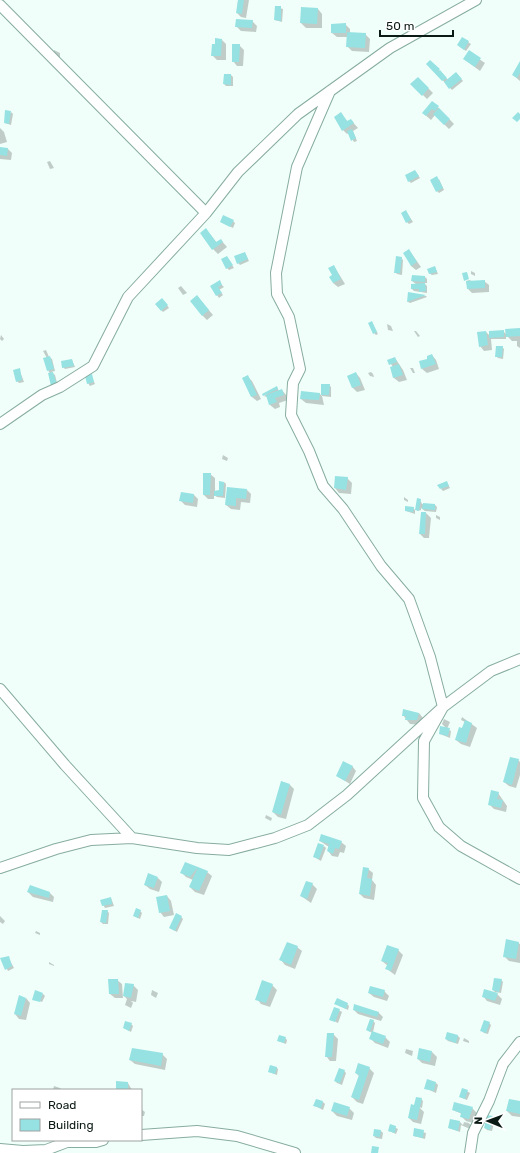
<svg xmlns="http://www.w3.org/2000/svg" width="520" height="1153" viewBox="0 0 520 1153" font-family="Rubik,sans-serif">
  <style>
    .shadow { fill: #0003 }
    .building { fill: #96e2e3 }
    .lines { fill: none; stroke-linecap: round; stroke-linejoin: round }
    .minor-casing { stroke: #87aca0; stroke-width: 12 }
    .minor { stroke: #fff; stroke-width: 10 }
  </style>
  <rect width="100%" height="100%" fill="#f0fff9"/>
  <path class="shadow" d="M238 0H254H249L246 18 241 17 237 13Z
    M276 7 283 9 282 22 275 20Z
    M318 9 322 14V28H306L301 23Z
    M252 21 257 26 256 32 241 31 236 26Z
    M345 24 350 29V33L365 34 370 39 369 52 352 51 347 46 348 37H337L332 33Z
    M462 38 471 44 466 51 460 47Z
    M222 40 226 44V60H217L212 55 216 46Z
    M239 45 244 50 243 66H237L233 61Z
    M54 50 60 53V61L54 56Z
    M469 52 485 63 480 71 464 59Z
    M430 61 448 80 456 73 463 81 452 90 427 64Z
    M520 63V81L513 75Z
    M225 75H231L233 77V86H226L224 84Z
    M418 78 433 93 427 99 412 84Z
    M433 102 454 124 449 129 435 115 431 120 423 113Z
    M11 112 13 114 11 125 5 123Z
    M341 114 348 122 351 120 358 128 353 131 357 141 354 142 349 133 347 134 343 130Z
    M0 128 4 132 7 142 0 144Z
    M0 148H7L12 153 11 160 0 159Z
    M50 161 54 168 50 169 47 162Z
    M415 171 420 178 411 183 409 181Z
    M439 179 444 190 439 193 437 191Z
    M406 211 413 222 409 224 407 222Z
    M233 221 235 223 233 228 221 222Z
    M210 234 217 243 221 240 227 247 218 254 213 249Z
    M409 250 421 267 416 270 411 266Z
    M245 253 249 261 240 265 238 263Z
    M227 257 234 268 229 270 227 268Z
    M401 258 403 260 402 275 397 274 395 272Z
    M334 266 345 284 338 287 333 283Z
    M435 267 438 274 432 275 429 273Z
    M471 271 475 273V276L471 274Z
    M425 277 427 279V283H424L427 286V293L414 291 412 289 416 284 412 281Z
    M470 280 471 281H484L489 285V292L472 293 468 289 466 281Z
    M221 284 224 287 219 290 223 295 219 298 211 286Z
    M181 286 187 293 183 295 178 288Z
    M409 294 426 296 427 297 410 303 408 302Z
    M164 301 169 308 163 312 156 304Z
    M201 301 213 315 207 320 202 315Z
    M372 323 378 334 376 335 374 333Z
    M387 324 391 326 393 331 388 330Z
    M520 329V348L517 346V341H512L506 335V339H491L492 350 484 351 480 346 486 332 490 336 503 331 507 335Z
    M414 331H416L420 336 418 337Z
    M1 335 4 339 2 341 0 339Z
    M502 347 504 349 503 359 498 358 496 356Z
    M46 350 49 357 52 359 55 371 51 372 55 375 58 387 48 370 47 358 43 351Z
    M432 355 436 360 439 369 427 373 422 369Z
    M395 358 403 370 407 380 399 382 394 378 391 368 393 367 389 361Z
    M72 360 75 367 65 369 63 367Z
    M410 368H413L415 373H413Z
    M19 369 24 382 19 383 17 381Z
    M371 372 373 374 374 377 370 376 368 373Z
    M356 373 360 378 365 390 357 392 353 388 348 376Z
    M91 375 95 384 90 386 88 383Z
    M247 376 252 381 261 399 257 401 252 397 243 378Z
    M322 385H329L331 387V397L322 396 324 405 306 403 301 399 319 393 322 396Z
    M277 387 279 391 282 390 286 395 288 400 279 403 280 407 275 409 270 405 267 397 264 396Z
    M223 455 228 458 227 461 222 459Z
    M210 474 215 478V492L220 491 224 482 226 484 225 498 217 497 214 495V499H208L204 495Z
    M336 477 347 478 352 483 351 494 339 493 335 488Z
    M447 483 450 488 443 491 441 489Z
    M247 490 251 494 250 503 241 502 240 510 231 509 226 505Z
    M194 495 198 499 197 507 185 505 180 500Z
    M404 497 408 500V502L404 500Z
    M420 500 422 504 435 505 437 507 436 512 425 511 421 508V510L417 511Z
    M413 508 415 510V514L406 511Z
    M426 513 431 518 429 538H424L420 534Z
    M436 515 440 517V520L436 518Z
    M419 713 423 718 422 725 410 724 403 715Z
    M462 717 477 728 470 747 461 744 456 740 465 722 461 720Z
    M444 719 450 722 447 729 451 731 450 738 440 734 446 728 442 724Z
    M518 760 520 762V775L516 788 509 786 504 782Z
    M352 766 356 771 350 784 337 776Z
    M282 783 290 785 294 789 286 819 278 817 273 812Z
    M498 793 507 806 506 812 494 809 489 804Z
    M266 815 272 818 271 821 265 818Z
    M320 841 341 842 346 846 344 853 340 852 338 857 332 856 328 851 329 847Z
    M324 846 326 848 321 861 314 857Z
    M197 867 207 872 212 876 204 895 195 892 190 887 193 880 186 877 182 873Z
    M368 869 373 873 372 880 376 885 374 900 364 898 360 894Z
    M158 878 162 882 159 892 150 889 145 885Z
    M312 884 317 889 311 903 301 896Z
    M28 892H49L54 897 53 902 33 897Z
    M167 896 171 901 174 915 164 917 160 912Z
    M111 898 114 906 105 908 101 901Z
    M107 911 109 913 108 924H103L101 922Z
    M140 911 142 913 140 919 134 916Z
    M0 916 5 921 3 924 0 922Z
    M181 917 183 919 177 932 170 928Z
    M36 931 40 933V935L35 933Z
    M518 943 520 944V963L509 961 504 956Z
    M297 947 302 951 295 969 285 965 281 960Z
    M398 950 403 955 395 975 387 969 388 966 382 961Z
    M8 957 14 968 8 971 2 959Z
    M49 962 54 965V966L49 964Z
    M117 980 122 984 123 998H115L110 994Z
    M501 980 503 982 501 993 495 992 502 999 500 1005 487 1001 483 996 497 994 493 990Z
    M133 985 138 990 136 1002 131 1001 133 1003 131 1008 125 1005 127 999 124 996Z
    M272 985 277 990 270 1007 261 1004 257 999Z
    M152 990 158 993 156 998 151 995Z
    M384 991 389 996 387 1001 374 997 369 993Z
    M43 994 45 996 42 1002 34 999Z
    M26 998 30 1003 26 1020 19 1019 15 1014Z
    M336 1004H347L349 1006 348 1010Z
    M335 1008 342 1012 338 1023 330 1019Z
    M354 1010 378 1012 383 1017 381 1021 358 1014Z
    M373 1021 375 1023 373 1032 385 1037 390 1042 388 1048 375 1043 370 1038 372 1033 368 1030Z
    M489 1023 491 1025 488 1034 484 1033 482 1031Z
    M131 1024 133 1026 131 1032 124 1028Z
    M447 1033 458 1036 460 1038 458 1044 448 1041 446 1039Z
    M333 1034 338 1039 336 1061H330L326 1056Z
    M285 1038 287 1040 286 1044 278 1041Z
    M464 1038 469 1041V1043L463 1041Z
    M406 1049 413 1051 412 1056 405 1053Z
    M420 1050 432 1052 437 1057 435 1066 422 1063 418 1059Z
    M162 1054 167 1059 165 1070 135 1064 130 1060Z
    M276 1067 278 1069 277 1075 269 1072Z
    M369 1068 374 1073 363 1104 357 1102 352 1097 359 1076 356 1073Z
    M344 1071 346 1073 342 1085 337 1083 335 1081Z
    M128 1083 132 1090H117Z
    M436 1083 438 1085 436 1093 425 1088Z
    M54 1086 60 1088 62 1090H53Z
    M463 1089 470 1093 467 1100 460 1097Z
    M421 1099 423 1101 422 1108 419 1107 424 1112 421 1124 413 1122 409 1118 418 1107Z
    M323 1102 325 1104 323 1110 315 1106Z
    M520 1102V1117L512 1116 507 1111Z
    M349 1108 354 1113 352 1120 337 1116 332 1111Z
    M472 1108 477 1113 473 1123 466 1121 471 1125 470 1129 461 1125 460 1132 449 1128 460 1122 463 1125 464 1122 468 1123 461 1116 462 1114 453 1110Z
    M141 1109 145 1112 144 1116H141Z
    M492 1117 495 1119 492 1131 487 1130 485 1128Z
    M390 1125 398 1129 396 1134 389 1131Z
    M415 1130 426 1133 425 1139 414 1136Z
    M381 1131 383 1133 382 1139 376 1138 374 1136Z"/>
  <path class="building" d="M238 0H244L242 14 236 13Z
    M275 6H281V21L274 20Z
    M301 7 318 8 317 24 300 23Z
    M236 19 253 20 252 28 235 27Z
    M346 23V33H331V24Z
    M347 32 366 33 365 48 346 47Z
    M462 37 469 41 464 50 457 45Z
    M215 38 222 39 221 56H211L212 44H215Z
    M232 44H240L239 62H232Z
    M469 50 481 58 475 67 463 59Z
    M430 60 440 69 436 73 440 70 447 78 442 81 426 64Z
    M520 61V73L517 78 512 75Z
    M456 72 462 79 449 89 444 82Z
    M224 74H231V85L223 84Z
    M418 77 429 88 422 96 410 84Z
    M432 101 439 106 435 111 432 109 426 116 422 113Z
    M439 108 450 119 444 125 433 114Z
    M5 110 11 111 9 124 4 123Z
    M341 112 347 121 351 119 354 123 342 131 334 117Z
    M518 112 520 114V119L517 122 512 118Z
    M352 129 356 138 351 141 347 131Z
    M0 147 8 148 7 156 0 155Z
    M415 170 419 176 408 182 405 175Z
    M437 176 443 188 436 192 430 180Z
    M406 210 411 220 406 223 401 213Z
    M223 215 234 220 230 227 220 222Z
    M206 228 216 242 221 239 223 242 212 250 200 233Z
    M409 249 417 262 411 266 403 253Z
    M245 252 248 259 237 264 234 256Z
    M227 256 233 265 226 269 221 259Z
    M396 256 402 257 400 273H394Z
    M334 265 341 279 333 283 329 277 332 275 328 268Z
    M435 266 437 272 429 274 427 269Z
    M467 272 469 279 464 281 462 273Z
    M412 275 425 276V282L411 281Z
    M220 280 222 285 218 287 222 293 216 296 210 286Z
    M485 280V288L467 289 466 281Z
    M425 283 426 291 419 292V289H411V284Z
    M408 292 426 295 407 302Z
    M197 295 209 310 202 316 190 301Z
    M162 298 168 305 161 311 155 304Z
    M372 321 377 332 373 334 368 323Z
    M520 328V336L506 337 505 329Z
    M504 330V337L489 338V331Z
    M486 331 488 345 479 347 477 332Z
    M496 346H503L502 357H495Z
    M432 354 436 364 421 369 419 361 427 359V356Z
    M50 356 54 369 47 371 43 358Z
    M395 357 397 362 389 365 387 360Z
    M72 359 74 366 62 368 61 361Z
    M399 364 403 375 393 378 390 367Z
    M20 368 22 380 16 382 13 370Z
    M53 372 57 385 51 386 48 373Z
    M356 372 361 385 352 388 347 376Z
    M92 374 94 382 87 384 85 376Z
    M248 375 257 395 251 397 242 378Z
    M321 384H330L329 395H321Z
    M277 386 278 389 263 396 262 394Z
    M282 389 284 395 275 398 277 402 269 405 266 395Z
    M301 391 320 393 319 400 300 399Z
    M203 473H211L210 495H203Z
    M335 476 348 477 346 490 334 488Z
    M219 481 224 482 223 496H214V491L219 490Z
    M447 481 449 486 440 489 437 485Z
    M227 487 247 489 246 499 236 498V506L225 505Z
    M181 492 194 494 193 503 179 501Z
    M417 498 421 499 419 511 415 510Z
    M423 503 435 504V510L422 509Z
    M405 506 414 507 413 512 405 511Z
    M421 512H426L425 534H419Z
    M403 709 419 713 417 720H405L406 716H402Z
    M465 720 472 723 466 743 455 740 459 727 462 728Z
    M440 726 450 728 448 736 439 734Z
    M510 757 519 759 512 785 503 782Z
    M343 761 353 766 345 781 336 776Z
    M281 781 290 784 281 815 272 812Z
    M491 790 499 792 497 799 503 800 501 808 488 805Z
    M321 834 342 841 339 849 335 848 333 854 327 851 329 844 319 841Z
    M318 843 324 845 319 859 313 857Z
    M185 862 198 867 190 877 180 873Z
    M198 867 208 871 199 891 189 887Z
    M363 867 369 868 367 878 372 879 370 896 359 894Z
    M148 873 158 877 154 888 144 885Z
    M306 881 313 883 307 899 300 896Z
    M30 885 50 892 49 898 27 892Z
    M167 895 170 911 159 913 156 897Z
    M111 897 112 904 102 906 100 900Z
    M136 908 141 910 138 918 133 916Z
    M102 910H108L106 923 100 922Z
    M176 913 182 916 175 931 169 928Z
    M506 939 519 942 516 959 503 957Z
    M287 942 298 946 291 965 279 960Z
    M387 945 399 949 391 971 385 969 388 963 381 961Z
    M9 956 12 966 5 970 0 958Z
    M494 978 502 979 499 992 492 990Z
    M108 979H118L119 994H109Z
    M262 980 273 984 266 1003 255 1000Z
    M125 983 134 984 131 998 123 996Z
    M370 986 385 990 383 997 368 993Z
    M484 989 498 993 495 1001 482 997Z
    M35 990 43 993 40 1002 32 1000Z
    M19 995 26 998 21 1016 14 1014Z
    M337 998 348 1003 346 1009 334 1004Z
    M354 1004 379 1012 377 1017 353 1010Z
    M334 1007 340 1009 335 1022 329 1020Z
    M370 1019 374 1020 370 1032 366 1030Z
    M484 1020 490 1022 486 1033 480 1031Z
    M125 1021 132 1023 129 1031 123 1028Z
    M372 1031 386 1036 383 1044 369 1039Z
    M447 1032 458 1035 456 1043 445 1039Z
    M327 1033H334L332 1057H325Z
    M279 1035 286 1037 284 1043 277 1041Z
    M132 1048 163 1053 161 1066 129 1060Z
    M419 1048 432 1051 430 1062 417 1059Z
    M358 1063 370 1067 359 1100 351 1097 359 1075 355 1073Z
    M270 1065 277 1067 275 1074 268 1072Z
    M339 1068 345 1070 340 1083 334 1081Z
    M427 1079 436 1082 434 1091 424 1089Z
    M116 1081 128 1082V1090H116Z
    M462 1088 468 1090 465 1099 459 1097Z
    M416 1097 422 1098 417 1120 408 1118 411 1104 414 1105Z
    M316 1099 323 1101 321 1108 313 1106Z
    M509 1099 520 1101V1114L506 1111Z
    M334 1102 350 1107 347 1116 331 1111Z
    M454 1102 473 1107 469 1119 460 1117 461 1113 452 1110Z
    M487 1115 493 1116 490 1130 484 1128Z
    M450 1119 460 1121 458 1131 448 1128Z
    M390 1124 396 1126 395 1133 388 1131Z
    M414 1128 424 1130 423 1138 413 1136Z
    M374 1129 381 1130 380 1137 373 1136Z
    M372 1146 379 1147 378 1153H371Z"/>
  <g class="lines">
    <g class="minor-casing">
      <path id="minor" d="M0 5 206 213
        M330 91 297 167 276 273 277 294 289 317 300 369 293 383 291 415 309 451 323 486 343 509 381 566 409 599 430 657 443 707 424 741 423 798 439 827 461 846 520 879
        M0 424 42 395 60 387 93 366 128 297 206 213 238 172 298 114 390 48 476 0
        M0 689 65 765 132 838
        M0 868 56 849 91 840 132 838 197 848 229 850 275 838 308 825 347 795 443 707 491 671 520 659
        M141 1135 197 1131 237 1136 295 1153
        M0 1149 23 1151 46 1150 67 1142H96L103 1140
        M470 1153 473 1133 489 1101 503 1064 520 1042"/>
    </g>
    <use href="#minor" class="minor"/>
  </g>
  <rect x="12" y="1089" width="130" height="52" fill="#ffffff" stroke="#9ea3a2"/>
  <rect x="20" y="1102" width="20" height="6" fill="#ffffff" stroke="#9ea3a2"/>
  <text x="48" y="1109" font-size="12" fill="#0c1a16">Road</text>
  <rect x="20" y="1119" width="20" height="12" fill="#96e2e3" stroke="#9ea3a2"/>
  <text x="48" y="1129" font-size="12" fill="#0c1a16">Building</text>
  <g transform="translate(488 1121) rotate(271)" stroke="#ffffff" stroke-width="3" paint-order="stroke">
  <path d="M0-3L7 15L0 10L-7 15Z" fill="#0c1a16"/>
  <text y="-6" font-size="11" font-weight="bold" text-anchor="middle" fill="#0c1a16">N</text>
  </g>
  <path d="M380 30v6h73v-6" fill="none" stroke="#0c1a16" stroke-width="2"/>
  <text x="386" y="30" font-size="12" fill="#0c1a16" stroke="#ffffff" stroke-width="3" paint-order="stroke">50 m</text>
</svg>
